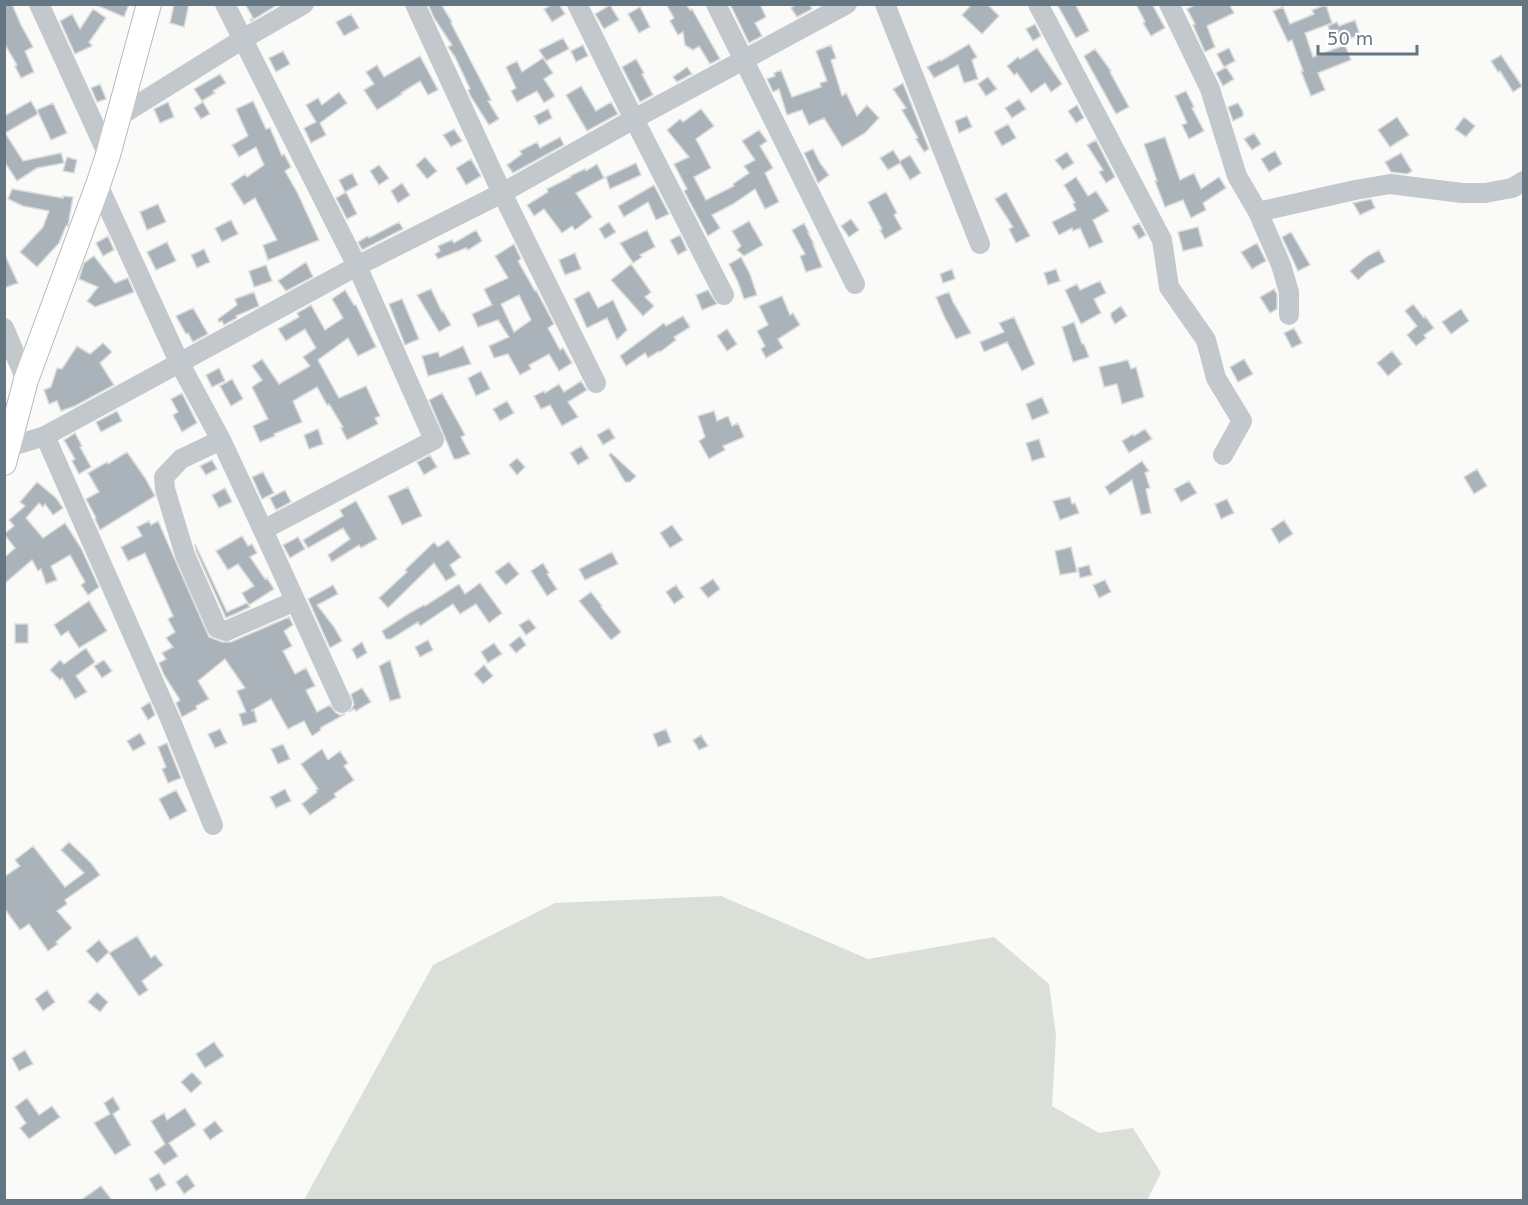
<svg xmlns="http://www.w3.org/2000/svg" width="1528" height="1205" viewBox="0 0 1528 1205" font-family="'DejaVu Sans',sans-serif">
  <style>
    .green { fill: #dadfd7 }
    .building { fill: #aab3b9; stroke: #dcdcda; stroke-width: 1.5; fill-rule: evenodd }
    .lines { fill: none; stroke-linecap: round; stroke-linejoin: round }
    .major-casing { stroke: #b5babe; stroke-width: 26 }
    .minor { stroke: #c3c8cc; stroke-width: 20 }
    .major { stroke: #fff; stroke-width: 24 }
  </style>
  <rect width="100%" height="100%" fill="#fafaf8"/>
  <path class="green" d="M721 896 868 959 994 937 1049 984 1056 1035 1052 1106 1099 1133 1133 1128 1161 1173 1147 1200H304L433 965 555 903Z"/>
  <path class="building" d="M4 4H12L21 25 33 47 25 51 34 72 21 78 15 66 17 65 4 43Z
    M94 4H129L124 17Z
    M174 4H189L184 27 170 23Z
    M245 4H279L251 21 250 20 253 18Z
    M428 4H441L452 22 451 23 491 100 488 101 499 119 489 125 471 97 468 90 470 89 455 57 448 47 452 45 434 18Z
    M553 4H559L565 14 552 22 544 9Z
    M666 4H686L690 10 692 9 720 59 710 64 699 46 693 50 685 45 683 32 678 35 670 21 674 18Z
    M730 4H760L766 17 755 23 762 36 749 43Z
    M797 4H809L812 9 797 17 791 8Z
    M972 4H987L999 16 982 34 962 15Z
    M1057 4H1075L1089 31 1076 38Z
    M1136 4H1152L1165 28 1151 36 1143 23 1145 22Z
    M1197 4H1229L1234 13 1207 26 1215 47 1205 52 1193 25 1195 24 1187 9Z
    M610 5 619 20 604 29 595 14Z
    M1326 5 1332 23 1305 33 1313 57 1345 45 1351 60 1318 73 1325 90 1311 96 1301 71H1303L1292 40 1288 42 1273 11 1283 7 1290 24 1314 14 1312 10Z
    M640 7 650 27 639 33 628 14Z
    M93 9 106 18 89 42 92 46 75 54 60 21 72 14 80 29Z
    M351 14 359 28 344 36 336 22Z
    M1355 20 1360 35 1334 44 1328 26 1337 22 1339 26Z
    M1035 24 1041 36 1033 41 1026 29Z
    M563 38 569 49 546 61 539 50Z
    M969 44 977 57 972 60 978 79 964 83 958 65 934 78 927 67 940 60 941 61Z
    M583 45 588 56 576 62 571 51Z
    M831 45 836 58 831 60 842 96 846 93 857 116 867 105 879 118 865 133 842 147 824 118 809 125 802 110 787 115 779 89 773 92 767 79 775 76 774 73 781 70 792 97 821 87 820 83 827 81 816 51Z
    M1037 48 1062 84 1051 92 1045 83 1031 93 1017 73 1014 75 1007 66 1018 57 1020 59Z
    M1229 48 1235 61 1224 67 1217 54Z
    M1095 49 1111 71 1110 72 1129 107 1116 114 1084 56Z
    M283 51 290 64 276 72 269 58Z
    M1501 55 1522 86 1513 92 1500 71 1498 72 1491 61Z
    M420 56 438 90 428 95 420 81 401 93 402 94 377 110 364 90 374 84 366 72 377 65 384 77Z
    M543 58 553 73 544 79 555 96 544 103 537 91 517 102 511 91 516 88 506 67 517 61 522 72Z
    M636 59 644 73 642 74 653 95 640 102 622 67Z
    M687 67 692 74 677 82 673 77Z
    M1226 67 1234 79 1223 86 1216 73Z
    M220 74 226 83 213 91 215 93 202 101 194 89Z
    M988 77 997 89 986 96 978 84Z
    M903 83 929 149 924 152 916 139 918 138 902 110 906 108 893 89Z
    M100 84 106 99 97 102 91 88Z
    M581 86 596 111 611 102 618 114 587 131 566 95Z
    M1186 91 1194 107 1192 108 1204 131 1189 139 1182 125 1187 123 1175 96Z
    M339 92 347 103 320 123 326 135 311 143 304 128 316 122 306 105 318 98 322 105Z
    M1019 99 1026 109 1012 118 1005 108Z
    M31 101 38 114 5 133 23 161 61 153 64 163 37 168 17 181 4 161V116Z
    M253 101 266 129 270 128 282 156 284 154 291 167 285 171 297 192 319 240 268 260 263 245 277 240 255 198 244 205 231 184 245 174 247 177 264 165 256 147 239 157 232 145 248 136 236 109Z
    M168 102 174 117 160 123 154 109Z
    M203 102 210 114 201 119 194 108Z
    M53 103 67 133 51 140 37 110Z
    M1238 103 1243 112V116L1233 121 1228 107Z
    M1077 105 1084 118 1076 123 1068 111Z
    M548 109 552 118 539 125 534 116Z
    M701 109 714 126 696 139 711 168 694 177 706 200 734 186 733 184 749 173 744 166 755 160 742 141 759 130 767 141 760 146 773 168 765 173 779 202 765 209 755 189 733 204 712 215 720 228 708 236 684 191 687 189 674 164 689 157 667 130 680 119 683 122Z
    M967 116 972 127 959 133 955 121Z
    M1397 117 1409 135 1390 147 1378 130Z
    M1464 117 1475 126 1466 137 1455 129Z
    M1008 124 1016 138 1002 146 994 132Z
    M454 129 462 141 451 147 443 135Z
    M1254 133 1261 144 1252 150 1244 139Z
    M560 137 564 145 513 173 507 165 522 154 520 151 537 142 540 148Z
    M1165 137 1180 180 1194 173 1201 189 1219 177 1226 188 1203 203 1206 210 1191 218 1183 200 1165 207 1155 181H1157L1144 144Z
    M1096 140 1115 177 1106 183 1099 172 1103 170 1087 145Z
    M813 149 820 163 829 175 818 183 804 153Z
    M893 150 900 161 910 155 921 173 910 180 900 163 888 170 880 158Z
    M1275 151 1282 164 1269 172 1261 159Z
    M1067 152 1074 163 1063 170 1055 160Z
    M1401 153 1412 171 1407 174 1391 172 1385 162Z
    M67 157 77 160 74 173 63 171Z
    M425 157 437 171 427 179 416 165Z
    M471 159 481 176 466 185 456 168Z
    M636 163 641 175 610 189 606 177Z
    M597 164 604 178 576 193 592 217 575 230 572 226 562 233 544 209 534 216 527 205 548 192 547 189 571 177 570 176 585 169 586 171Z
    M379 165 389 178 379 185 370 171Z
    M352 173 358 185 345 192 339 180Z
    M1076 177 1088 196 1096 191 1109 211 1093 220 1103 242 1089 248 1080 228 1073 231 1072 228 1059 235 1052 222 1076 210 1073 204 1075 203 1064 185Z
    M402 183 410 195 398 203 391 191Z
    M654 185 669 214 656 220 648 202 624 217 618 206Z
    M12 189 63 198V196L73 197 68 226H66L59 243 37 267 20 252 43 227 49 211 23 206 8 199Z
    M346 192 357 214 347 219 336 198Z
    M886 192 897 213 894 215 902 229 885 239 880 230 882 229 868 202Z
    M1006 192 1030 236 1016 243 1009 229 1013 227 995 199Z
    M1371 199 1375 208 1360 215 1353 203Z
    M158 204 166 222 147 230 140 212Z
    M851 219 859 230 849 237 841 226Z
    M231 220 238 234 222 242 215 228Z
    M749 221 763 245 744 256 737 250 741 246 732 231Z
    M399 222 403 229 362 250 358 242 368 236 369 238Z
    M609 222 616 232 605 239 599 229Z
    M804 223 809 233H808L814 244H813L822 267 806 272 800 256 805 254 792 230Z
    M1139 223 1146 235 1139 239 1132 227Z
    M1198 227 1203 246 1183 251 1178 232Z
    M476 230 482 241 468 250 466 248 438 259 435 254 440 251 438 246 452 240 454 243Z
    M647 230 655 247 640 255 642 257 633 263 620 243Z
    M1291 232 1310 265 1298 271 1282 237Z
    M680 235 687 250 678 255 670 240Z
    M108 236 114 250 103 256 96 243Z
    M167 242 176 261 156 270 147 252Z
    M1257 243 1266 261 1252 269 1241 252Z
    M514 244 521 259 518 261 535 291 536 290 554 324 548 328 560 350 563 348 572 363 559 371 549 354 529 365 531 369 520 375 508 354 494 358 489 346 509 337 498 320 478 327 472 314 492 305 484 289 508 278 495 256ZM519 295 531 320 514 332 501 304Z
    M204 249 210 262 197 268 191 255Z
    M1379 250 1385 262 1369 270 1358 280 1350 271 1366 257Z
    M4 253 18 283 4 288Z
    M575 253 581 269 565 275 559 260Z
    M94 256 115 283 128 278 134 292 95 307 87 301 98 287 79 279 84 263Z
    M741 257 750 274 757 295 744 299 738 282 729 264Z
    M306 262 313 277 286 291 278 281Z
    M631 264 651 292 645 297 654 306 643 316 611 280Z
    M266 265 272 281 254 287 249 271Z
    M952 269 955 279 943 283 940 274Z
    M1056 269 1060 281 1048 285 1044 273Z
    M1100 281 1106 293 1094 299 1101 313 1081 324 1065 290 1077 284 1080 290Z
    M431 289 442 312 443 311 451 325 439 332 417 295Z
    M1274 289 1277 294V309L1270 313 1260 297Z
    M345 290 354 305H356L376 347 358 356 348 338 318 360 339 398 366 386 380 416 375 418 378 424 347 440 341 428 343 427 329 404 327 405 317 387 293 401 302 422 274 434 275 436 260 442 253 426 268 419 252 387 262 380 252 366 262 359 279 384 310 366 303 357 316 348 305 329 286 341 278 329 299 317 297 313 311 305 325 330 343 318 332 299Z
    M708 290 717 304 702 310 696 295Z
    M589 291 598 308 613 300 627 330 617 340 607 318 587 328 574 299Z
    M254 292 259 306 236 316 237 318 224 325 222 321 219 322 218 319 237 305 235 299Z
    M949 292 953 302 971 333 956 339 944 316 936 297Z
    M782 296 790 315 793 313 800 325 778 339 783 348 766 358 761 349 765 346 757 331 768 325 759 306Z
    M402 299 419 339 405 345 389 304Z
    M1413 304 1424 318 1425 316 1434 328 1424 335 1426 338 1416 346 1407 335 1417 326 1405 311Z
    M1121 306 1127 316 1115 324 1111 317V313Z
    M193 308 208 334 193 342 188 333 186 334 176 316Z
    M1461 309 1469 321 1451 334 1442 322Z
    M683 316 690 327 674 337 676 340 660 352 659 351 648 358 645 353 626 366 620 356 664 323 666 326Z
    M1014 317 1035 364 1022 371 1007 342 984 352 980 342 1004 332 999 323Z
    M1074 322 1082 344H1084L1089 357 1073 362 1062 327Z
    M1294 328 1302 343 1292 348 1284 333Z
    M727 329 737 344 727 351 717 336Z
    M103 343 112 352 100 363 114 385 75 406 61 411 57 401 49 404 44 390 51 387 57 368 62 369 77 346 90 354Z
    M463 346 471 364 428 376 422 356 438 352 440 357Z
    M1392 351 1402 364 1388 376 1377 363Z
    M1244 359 1253 374 1238 382 1230 367Z
    M1128 360 1131 369 1136 367 1144 397 1122 404 1117 384 1104 387 1099 367Z
    M219 368 225 381 212 387 206 375Z
    M481 371 490 389 476 396 468 378Z
    M232 379 243 399 231 406 220 386Z
    M581 381 587 390 568 402 578 417 562 426 550 405 541 409 534 396 544 391 545 393 559 384 564 392Z
    M182 393 197 423 182 432 173 415 178 412 171 399Z
    M442 393 465 435 461 437 470 454 458 459H454L429 400Z
    M1042 397 1049 413 1032 420 1026 404Z
    M507 401 514 413 500 421 493 409Z
    M117 411 122 421 101 432 96 422Z
    M714 411 717 421 728 416 732 426 738 423 744 437 723 446 725 450 709 459 699 441 705 437 698 416Z
    M609 428 615 438 603 445 597 435Z
    M318 429 323 444 309 449 304 435Z
    M1145 429 1152 439 1129 453 1122 441 1133 434 1134 436Z
    M75 433 82 446 80 447 91 467 79 474 72 461 75 459 64 440Z
    M1039 439 1045 457 1032 461 1026 443Z
    M581 446 589 458 578 465 570 453Z
    M127 452 145 478 155 496 100 530 95 519 96 518 86 499 99 492 88 473 107 462 108 464Z
    M611 453 636 476 630 482H625L609 455Z
    M430 455 437 467 424 475 417 462Z
    M517 458 525 467 517 475 509 465Z
    M212 460 217 469 206 475 200 466Z
    M1142 461 1149 471 1145 473 1150 488 1146 489 1151 513 1141 515 1132 480 1110 495 1105 487Z
    M1477 469 1487 486 1474 494 1464 477Z
    M263 472 274 493 262 499 252 477Z
    M1189 481 1197 493 1181 502 1174 489Z
    M37 482 56 498 63 508 53 515 45 504 43 507 39 503 26 518 43 538 65 523 81 548 99 587 88 595 81 585 85 582 70 555 51 566 57 580 46 584 41 569 38 571 32 560 4 584V558L15 548 4 534 14 526 9 520 25 506 20 502Z
    M408 487 422 516 402 525 388 496Z
    M225 488 232 502 219 508 212 495Z
    M285 490 291 502 276 510 270 498Z
    M1070 497 1072 504 1075 503 1079 513 1060 520 1053 501Z
    M1227 499 1234 513 1221 519 1215 504Z
    M356 501 377 539 361 548 359 545 332 562 328 555 350 539 343 528 308 548 303 540 343 516 340 510Z
    M1284 520 1293 534 1279 543 1271 529Z
    M149 521 151 525 158 521 209 637 222 642H231L289 617 293 625 284 631 292 646 283 651 295 674 306 668 315 686 306 690 317 712 330 705 336 713 340 715 345 714 320 728 321 730 312 736 304 721 288 729 271 699 251 711 254 710 257 722 243 726 239 714 246 712 237 691 245 688 225 659 198 681 209 699 196 706 197 709 182 717 176 703 180 700 164 675 159 663 166 659 162 653 173 647 166 638 175 632 168 619 173 616 145 553 128 561 121 547 142 536 137 527Z
    M672 525 683 540 670 548 660 533Z
    M242 536 248 546 252 544 257 553 250 557 265 579 267 578 274 589 249 605 242 593 254 586 238 564 228 570 216 551Z
    M298 537 305 549 290 558 283 545Z
    M448 540 461 557 450 565 456 575 446 581 434 563 388 608 379 598 407 572 405 570 434 542 438 547Z
    M195 544 227 612 247 603 250 607 226 618 196 551Z
    M1071 547 1077 572 1060 575 1055 551Z
    M612 552 618 564 585 580 579 569Z
    M509 562 519 574 506 585 495 572Z
    M543 563 549 573 547 574 557 589 547 596 531 571Z
    M1089 565 1092 575 1080 578 1078 568Z
    M713 579 720 589 708 598 700 588Z
    M1105 580 1111 592 1099 598 1093 585Z
    M480 583 502 613 489 623 476 604 460 614 453 604 420 626 418 622 391 639H386L382 631 408 614 424 605 425 606 459 584 465 594Z
    M333 585 338 594 317 605 334 627 342 641 330 648 308 599Z
    M676 585 684 597 674 604 666 592Z
    M591 592 602 606 601 607 621 632 611 640 579 601Z
    M89 601 107 631 79 648 68 631 61 636 54 625Z
    M529 619 536 628 526 635 519 625Z
    M15 624H28V643H15Z
    M520 636 526 645 516 653 509 645Z
    M428 640 433 650 420 657 415 647Z
    M362 642 367 653 357 659 352 649Z
    M494 643 502 654 488 663 481 652Z
    M86 648 95 662 76 676 87 692 75 699 62 678 60 680 50 670 60 660 64 664Z
    M104 660 112 671 102 678 94 666Z
    M390 660 401 698 390 701 379 666Z
    M484 665 493 676 483 684 474 674Z
    M362 688 371 702 356 711 354 709 349 712 354 705 351 694Z
    M150 702 155 715 148 720 141 708Z
    M220 729 227 743 215 748 208 734Z
    M666 729 671 742 658 747 653 734Z
    M140 733 146 744 133 751 127 741Z
    M701 735 708 746 699 750 693 740Z
    M167 743 181 778 168 783 162 769 166 767 158 747Z
    M283 744 290 759 278 764 271 749Z
    M322 749 328 760 340 751 348 763 344 766 354 780 334 794 336 797 310 815 302 804 317 792 316 790 318 789 301 764Z
    M285 789 291 801 276 808 270 797Z
    M176 790 187 811 170 820 159 799Z
    M69 842 91 863 100 875 65 900 67 904 57 911 72 928 56 942 58 944 48 951 29 924 20 930 4 908V877L20 866 15 860 33 846 65 887 84 873 61 850Z
    M137 936 151 958 155 955 163 965 142 981 148 990 139 996 109 953Z
    M99 940 109 952 97 963 86 951Z
    M47 990 55 1002 43 1011 35 999Z
    M97 992 108 1002 100 1012 88 1002Z
    M214 1042 224 1056 205 1068 196 1054Z
    M25 1050 33 1064 19 1071 12 1058Z
    M192 1072 202 1083 191 1093 181 1082Z
    M113 1097 120 1109 113 1114 131 1145 115 1155 94 1123 110 1114 104 1103Z
    M27 1098 39 1115 52 1106 60 1117 29 1139 20 1128 26 1123 15 1107Z
    M185 1108 196 1125 169 1143 178 1156 164 1165 154 1152 165 1144 151 1121 164 1113 167 1120Z
    M215 1121 223 1131 210 1140 203 1130Z
    M159 1173 166 1185 156 1191 149 1179Z
    M187 1174 195 1186 184 1194 176 1182Z
    M101 1186 112 1200H81Z"/>
  <g class="lines">
    <g class="major-casing">
      <path id="major" d="M4 463 26 380 98 185 108 155 149 4"/>
    </g>
    <path class="minor" d="M39 4 108 155
      M415 4 502 193 596 383
      M577 4 634 119 847 4
      M716 4 855 284
      M885 4 980 244
      M1038 4 1162 240 1169 287 1206 340 1216 378 1242 421 1223 455
      M1169 4 1210 89 1237 176 1258 212 1281 265 1289 292V315
      M118 117 243 39 304 4
      M98 185 180 364 221 440 263 530 434 440 357 266 502 193 634 119 724 295
      M1258 212 1355 190 1390 184 1462 193H1485L1512 188 1524 181
      M4 328 26 380
      M45 436 171 721 213 825
      M221 440 181 459 164 477 165 489 185 555 217 628 226 631 295 601
      M9 447 45 436 357 266 225 4
      M263 530 342 703"/>
    <use href="#major" class="major"/>
  </g>
  <rect width="1528" height="1205" fill="none" stroke="#657683" stroke-width="12"/>
  <path d="M1318 45v9h99v-9" fill="none" stroke="#657683" stroke-width="3"/>
  <text x="1327" y="45" font-size="18" fill="#657683" stroke="#ffffff" stroke-width="4.5" paint-order="stroke">50 m</text>
</svg>
